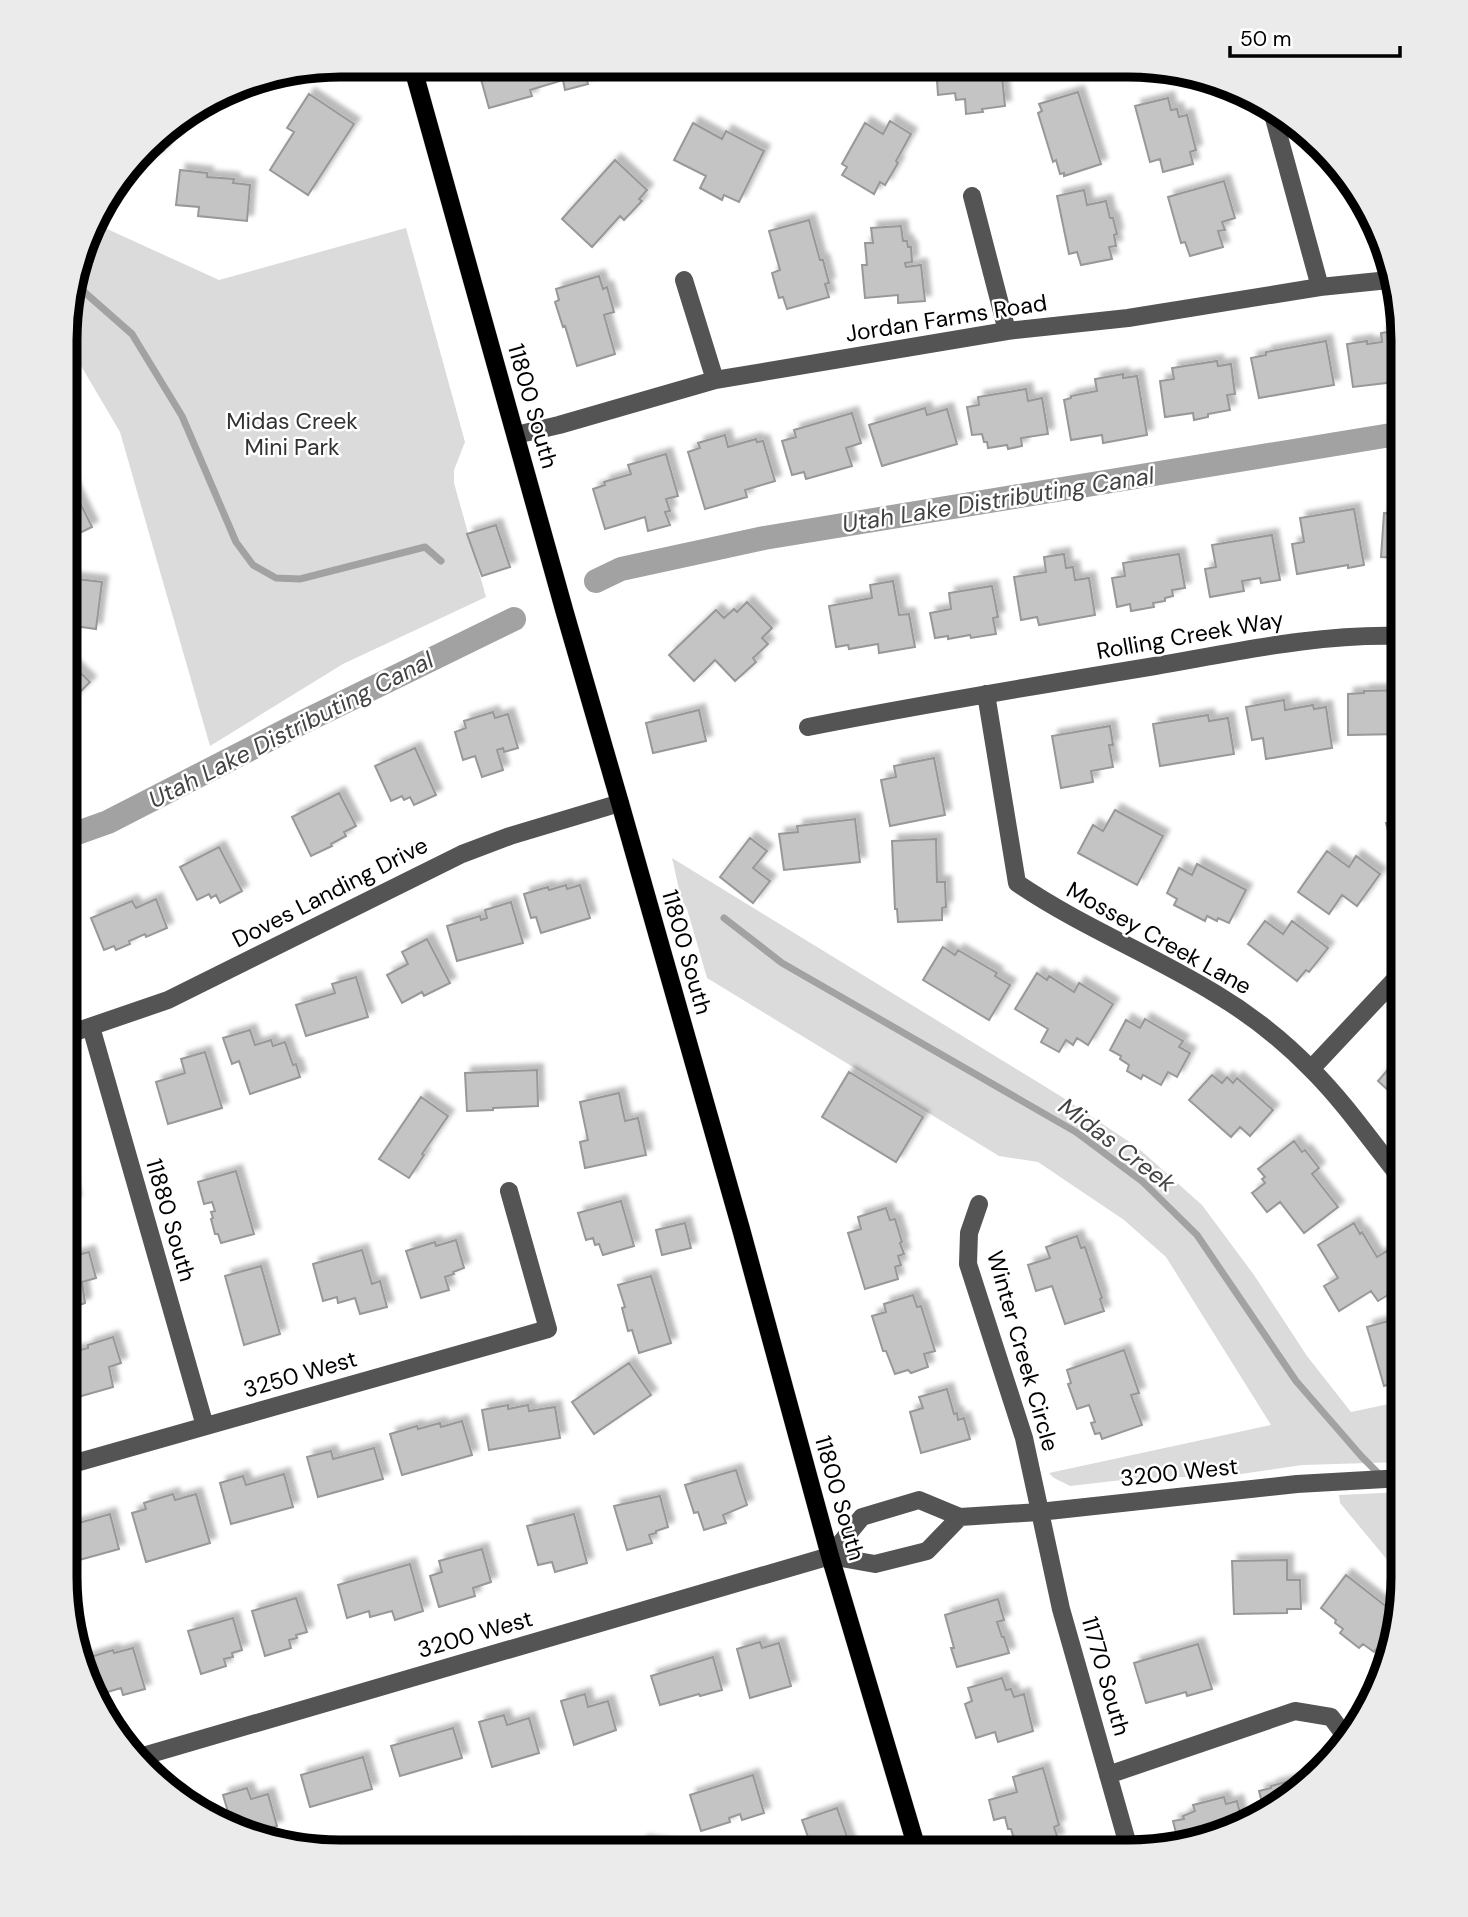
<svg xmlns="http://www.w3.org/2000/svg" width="1468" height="1917" viewBox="0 0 1468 1917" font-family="'DM Sans',sans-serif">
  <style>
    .green { fill: #dbdbdb }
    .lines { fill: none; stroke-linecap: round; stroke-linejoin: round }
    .stream { stroke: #a2a2a2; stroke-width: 7 }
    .canal { stroke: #a2a2a2; stroke-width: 24 }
    .building { fill: #c4c4c4; stroke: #989898; stroke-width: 2; filter: url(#shadow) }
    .major-casing { stroke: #dbdbdb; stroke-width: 19 }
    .minor { stroke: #545454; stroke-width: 18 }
    .major { stroke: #000; stroke-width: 18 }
    .labels { text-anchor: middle; stroke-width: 5; stroke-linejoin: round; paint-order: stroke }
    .street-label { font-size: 23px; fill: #000; stroke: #fff }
    .park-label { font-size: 23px; fill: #323232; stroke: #fff }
    .water-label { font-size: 24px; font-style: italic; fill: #434343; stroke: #fff }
    .rim { fill: none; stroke: #000; stroke-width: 9 }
  </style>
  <defs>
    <filter id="shadow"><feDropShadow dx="6" dy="-6" stdDeviation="2" flood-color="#0004"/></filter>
  </defs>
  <rect width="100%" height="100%" fill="#fff"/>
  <path class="green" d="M94 223 219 280 406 228 465 442 454 470V483L486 597 343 664 210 746 120 432 67 342V304Z
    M672 858 1062 1097 1137 1147 1202 1205 1254 1275 1307 1356 1351 1412 1403 1401V1462L1302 1465 1227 1476 1140 1478 1070 1486 1054 1478 1049 1473 1271 1425 1166 1257 1124 1220 1038 1162 999 1156 707 978 687 909 681 898Z
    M1403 1492V1579L1340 1503 1339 1495Z"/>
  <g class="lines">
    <path class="stream" d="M74 283 132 334 182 416 236 542 253 565 276 578 300 579 425 547 441 561
      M724 918 782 963 1076 1132 1143 1182 1197 1235 1296 1381 1362 1457 1403 1498"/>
    <path class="canal" d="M596 581 621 569 764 538 1403 433
      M66 837 108 822 293 727 514 619"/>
  </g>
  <path class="building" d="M477 65H595L596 70 585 73 588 84 565 90 563 80 530 90 532 96 489 108Z
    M936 66 1001 67 1005 106 982 109 983 112 966 114 965 99 956 100 955 93 938 95Z
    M1078 92 1101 164 1064 176V173L1060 174 1056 160 1053 162 1038 113 1042 111 1039 104Z
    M309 94 354 124 308 195 270 170 294 132 287 128Z
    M1168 98 1171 110 1177 109 1179 117 1187 115 1196 150 1190 152 1193 164 1163 172 1160 159 1150 162 1135 106Z
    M890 121 911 134 896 161 898 163 885 185 880 182 874 194 842 175 847 167 842 164 865 123 883 134Z
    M693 123 722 139 726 131 764 151 739 202 724 195 722 200 700 188 706 176 674 160Z
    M155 138 164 150 138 171 134 166 129 170Z
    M615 160 647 190 639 199 642 201 624 220 620 216 592 247 562 219Z
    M180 170 207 173V177L234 179 233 183 250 185 247 221 198 216 199 207 176 205Z
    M1224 181 1235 218 1222 222 1225 230 1218 231 1223 247 1190 256 1185 242 1181 243 1168 197Z
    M1084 190 1087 205 1106 201 1110 218H1113L1117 234 1114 235 1116 246 1109 247 1112 259 1081 265 1077 252 1069 254 1057 196Z
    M809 220 820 260H823L829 283 825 284 829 297 787 309 783 297 779 298 772 273 780 270 769 231Z
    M901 226 903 241H907L908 247H911L912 262 905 263 906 267 921 265 925 301 898 303V295L865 298 862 265H867L865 243H873L871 228Z
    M599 276 603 289 607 287 614 312 604 315 615 354 577 366 565 326 563 327 555 302 559 300 556 289Z
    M1401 330 1403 339V381L1353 387 1347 344 1367 341V344L1382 342 1381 333Z
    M1326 341 1334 385 1259 398 1251 358 1266 355V352Z
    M1217 361 1218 366 1231 364 1235 394 1227 395 1230 410 1208 414V417L1194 420 1193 413 1165 417 1160 381 1174 379 1172 368Z
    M1123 374V378L1137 376 1147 435 1103 443 1102 435 1071 440 1064 400 1071 398V396L1097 391 1095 379Z
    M1026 389 1028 401 1042 398 1048 434 1021 438 1022 446 1008 449 1007 445 988 448 987 442H984L982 434 972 435 967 407 979 405 978 397Z
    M925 408 927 415 947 409 957 444 882 466 869 425Z
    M852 413 861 443 846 448 852 466 806 479 804 472 792 475 782 441 796 437 794 430Z
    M725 435 728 447 756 439 757 442 763 441 775 481 745 490 747 497 705 509 688 452 700 448 698 443Z
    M666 454 678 496 666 499 670 511 665 512 670 525 648 531 645 517 605 529 593 489 605 485 604 482 631 474 628 465Z
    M67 476 92 527 67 539Z
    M1354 509 1364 565 1348 568V565L1297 574 1292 544 1304 542 1300 518Z
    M1384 513 1403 514V554H1399L1398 558 1381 557Z
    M496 525 510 567 482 576 467 534Z
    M1272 535 1280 580 1261 583 1260 578 1242 581 1244 591 1210 597 1205 569 1216 567 1212 545Z
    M1064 554 1066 568 1073 567 1075 580 1089 578 1095 615 1039 625 1037 617 1021 620 1014 577 1046 572 1044 557Z
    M1179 554 1185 588 1172 590 1173 596 1165 598V601L1153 603 1154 607 1131 611 1130 604 1117 607 1112 578 1125 576 1123 563Z
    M68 578 102 582 96 629 67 625Z
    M893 581 899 615 909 614 915 647 879 653 878 644 849 649 848 645 836 647 829 606 872 598 870 585Z
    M992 586 998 617 993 618 996 634 971 638 970 635 948 639V636L935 638 930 613 951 609 949 593Z
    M747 602 772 628 762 638 768 644 753 658 756 662 735 681 715 660 694 681 669 655 716 610 724 618 734 609 737 612Z
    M66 659 90 682 66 706Z
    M1403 690V734L1348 735V694L1364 693V691Z
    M1284 700 1285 710 1313 705 1314 709 1326 707 1332 748 1266 759 1263 738 1252 740 1246 707Z
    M699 710 706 741 653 753 646 723Z
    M493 712 495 718 508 714 518 748 504 752 503 748 497 750 503 770 482 777 475 756 463 760 455 732 466 728 464 721Z
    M1208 715 1209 721 1228 718 1234 754 1160 766 1153 724Z
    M1110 726 1113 745H1109L1113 767 1091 771 1093 782 1061 788 1052 736Z
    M415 748 436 795 414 805 410 797 404 800 402 796 391 801 375 766Z
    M934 758 945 815 890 826 881 780 896 777 894 766Z
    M339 793 356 826 344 832 346 836 331 844 332 846 311 856 292 817Z
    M1115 810 1163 836 1137 885 1078 853 1093 825 1103 831Z
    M1403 812V856L1396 858 1386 823 1398 820 1396 814Z
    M855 819 860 862 784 870 779 834 798 832 797 826Z
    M750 838 767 851 753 868 770 881 753 903 720 877Z
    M936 839 937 882H945L946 907 942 908V920L898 922 897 909H895L892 841Z
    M219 847 242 891 220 903 216 895 211 898 209 894 197 900 180 867Z
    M1327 851 1349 867 1356 856 1380 874 1357 906 1342 895 1329 914 1298 892Z
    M1197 864 1246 890 1229 923 1218 918 1217 921 1207 916 1205 921 1174 905 1177 899 1167 893 1179 868 1192 875Z
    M566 885 567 889 580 885 590 918 541 933 536 917 531 918 524 894 548 887 549 890Z
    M156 899 167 928 146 937 145 934 129 941 130 944 116 950 114 946 104 950 91 918 132 901 136 908Z
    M511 902 523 943 457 961 447 926 480 916 481 920 487 918 485 910Z
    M1265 921 1283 934 1292 921 1328 948 1309 972 1306 970 1297 981 1248 944Z
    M427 939 450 983 424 996 422 992 402 1003 387 975 408 964 402 952Z
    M943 947 955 955 958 950 997 973 995 976 1010 985 989 1020 923 980Z
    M1037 973 1047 980 1049 976 1074 992 1079 983 1113 1004 1088 1045 1077 1038 1073 1045 1066 1040 1059 1052 1041 1042 1048 1029 1015 1009Z
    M356 977 368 1017 306 1036 296 1005 335 993 332 984Z
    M1145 1019 1183 1041 1179 1047 1190 1053 1177 1077 1168 1072 1161 1085 1143 1075 1141 1079 1127 1071 1129 1065 1120 1059 1121 1056 1110 1050 1126 1020 1140 1028Z
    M250 1030 255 1045 271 1040 273 1046 285 1042 293 1065 296 1064 300 1077 250 1094 239 1061 232 1064 223 1038Z
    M205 1052 222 1108 168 1124 156 1082 185 1073 181 1059Z
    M1403 1064V1104L1378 1081 1392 1065 1397 1070Z
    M537 1070 538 1106 493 1108V1110L467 1111 465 1073Z
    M849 1072 923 1117 896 1162 822 1117Z
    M1212 1075 1222 1083 1227 1077 1233 1083 1237 1078 1273 1110 1250 1136 1240 1127 1231 1137 1189 1100Z
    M619 1093 625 1121 638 1118 646 1155 585 1168 580 1142 588 1140 580 1102Z
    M421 1097 448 1116 422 1154 424 1155 409 1178 379 1159Z
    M1294 1141 1302 1152 1305 1150 1319 1168 1312 1174 1338 1207 1304 1233 1280 1202 1267 1212 1252 1193 1265 1183 1262 1179 1265 1177 1258 1169Z
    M236 1171 254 1234 221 1243 218 1234H215L211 1219 213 1218 211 1212 215 1211 212 1202 204 1204 198 1182Z
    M67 1174 75 1201 65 1203 66 1175Z
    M621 1201 634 1246 603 1255 599 1244 595 1245 593 1238 586 1240 578 1213Z
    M886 1208 890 1220 895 1219 902 1242 900 1243 904 1254 898 1256 901 1265 895 1267 898 1279 865 1289 848 1233 861 1229 858 1217Z
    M685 1223 691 1248 662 1255 656 1230Z
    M1354 1223 1360 1234 1362 1232 1377 1257 1387 1251 1401 1275 1399 1276 1403 1282V1286L1378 1301 1371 1291 1339 1311 1324 1286 1338 1278 1318 1245Z
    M1077 1236 1081 1248 1085 1247 1102 1298 1100 1299 1104 1311 1065 1324 1052 1286 1036 1291 1028 1265 1050 1258 1046 1247Z
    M456 1240 464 1268 453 1272 454 1274 445 1277 449 1290 421 1298 406 1251 435 1242 436 1246Z
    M362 1250 372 1284 380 1281 387 1307 360 1314 355 1298 338 1303 337 1297 323 1301 313 1264Z
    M89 1252 96 1278 82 1282 85 1303 65 1310V1258Z
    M261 1266 280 1334 244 1345 225 1276Z
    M651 1276 671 1343 639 1353 632 1330 628 1331 622 1308 625 1307 618 1285Z
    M913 1295 917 1307 921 1306 935 1351 924 1354 928 1367 911 1373 908 1370 895 1374 886 1351H883L872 1316 886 1312 884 1304Z
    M1402 1317 1403 1392 1399 1393 1396 1382 1384 1386 1367 1327Z
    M113 1337 121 1363 109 1367 113 1387 78 1397 65 1354 88 1348V1345Z
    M1124 1350 1139 1393 1131 1395 1142 1425 1102 1439 1100 1433 1095 1434 1091 1423 1095 1422 1089 1405 1077 1409 1068 1384 1071 1383 1067 1370Z
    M629 1363 651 1395 594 1434 572 1402Z
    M947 1389 954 1414 957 1413 958 1420 964 1418 970 1439 921 1453 910 1412 923 1408 919 1397Z
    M508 1405V1409L528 1405 529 1411 555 1407 560 1438 489 1450 482 1410Z
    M462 1421 472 1455 402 1475 390 1434 417 1426 418 1429 440 1423 441 1427Z
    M374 1448 383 1479 318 1497 307 1457 331 1451 333 1459Z
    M736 1470 747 1505 723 1515 726 1523 704 1530 698 1512 694 1513 685 1485Z
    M284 1474 293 1507 231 1524 220 1483 243 1476 246 1485Z
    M173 1494 175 1500 196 1494 210 1543 146 1562 132 1513 146 1509 144 1503Z
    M660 1496 668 1527 656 1531V1533L649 1535 652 1543 627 1550 614 1506Z
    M110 1514 119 1549 65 1564V1527Z
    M574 1514 587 1563 555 1572 552 1562 538 1565 527 1526Z
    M482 1549 491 1582 473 1588 475 1596 439 1607 430 1576 442 1572 439 1561Z
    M1287 1560V1580H1300L1301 1609H1287V1613L1234 1614 1232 1561Z
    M410 1564 423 1611 395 1620 392 1611 370 1617 369 1611 347 1618 338 1585Z
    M1346 1575 1392 1611 1386 1620 1394 1627 1374 1652 1363 1644 1359 1648 1340 1633 1343 1629 1335 1623 1336 1620 1321 1608Z
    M296 1598 307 1632 296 1635 297 1638 289 1640 291 1648 265 1656 252 1611Z
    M998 1599 1004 1620 997 1622 1002 1637H1004L1009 1653 957 1667 951 1648H954L945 1615Z
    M233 1618 242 1650 232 1653 233 1657 224 1659 226 1666 201 1674 188 1631Z
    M760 1642 762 1648 779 1643 791 1686 750 1698 737 1649Z
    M1198 1644 1212 1689 1187 1696 1186 1692 1146 1703 1134 1663Z
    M133 1648 145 1689 123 1695 121 1688 94 1696 84 1659 113 1650 114 1653Z
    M713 1657 722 1690 700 1696 699 1694 660 1705 651 1676Z
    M1002 1678 1006 1690 1011 1689 1014 1697 1024 1694 1033 1731 998 1742 995 1732 976 1738 965 1704 972 1701 968 1688Z
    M585 1694 588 1707 608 1701 616 1730 574 1745 561 1701Z
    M504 1715 507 1725 529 1718 539 1753 492 1767 479 1722Z
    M453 1728 462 1758 400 1776 391 1746Z
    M363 1757 372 1789 310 1807 301 1775Z
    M1043 1768 1059 1825 1054 1827 1058 1839 1024 1849 1021 1838 1014 1839 1011 1829H1008L1005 1817 994 1820 989 1800 1017 1792 1013 1777Z
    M753 1775 764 1813 742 1820 740 1814 729 1818 730 1822 701 1831 690 1795Z
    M1293 1780 1297 1792 1300 1791 1265 1814 1259 1791 1271 1788V1786Z
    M247 1788 251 1799 268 1794 277 1826 256 1832 231 1822 223 1795Z
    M1224 1797 1226 1804 1237 1801 1243 1825 1178 1841 1173 1821 1184 1819 1183 1816 1195 1811 1193 1805Z
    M837 1808 852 1851H813L802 1820Z
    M642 1841 673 1846V1851H640Z
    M517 1845V1851L470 1850V1848Z"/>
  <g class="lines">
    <g class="major-casing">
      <path id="major" d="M412 65 565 613 620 803 741 1229 830 1556 918 1852"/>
    </g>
    <path class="minor" d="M1272 111 1320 287
      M972 196 1007 331
      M684 280 715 380
      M516 435 559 425 715 380 1007 331 1128 318 1320 287 1389 280
      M986 694 1017 883C1080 926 1151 954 1216 994 1251 1015 1284 1041 1312 1070 1346 1104 1373 1144 1403 1181
      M808 727C923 704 1039 685 1155 666 1236 652 1320 633 1403 636
      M91 1027 205 1426
      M66 1035 168 1000 462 854 510 836 620 803
      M1311 1069 1403 971
      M979 1204 969 1233 968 1264 1024 1438 1061 1609 1130 1852
      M65 1466 548 1329 509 1191
      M830 1556 862 1517 919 1500 960 1517 1039 1512 1297 1484 1403 1478
      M133 1759 830 1556 875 1564 927 1551 960 1517
      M1108 1775 1295 1711 1331 1717 1348 1740"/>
    <use href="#major" class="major"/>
  </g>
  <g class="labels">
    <g class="street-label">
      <text transform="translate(946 318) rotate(-9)" y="8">Jordan Farms Road</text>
      <text transform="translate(533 406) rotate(74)" y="8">11800 South</text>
      <text transform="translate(1190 635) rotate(-10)" y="8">Rolling Creek Way</text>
      <text transform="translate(330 892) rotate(-27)" y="8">Doves Landing Drive</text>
      <text transform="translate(1159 938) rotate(29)" y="8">Mossey Creek Lane</text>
      <text transform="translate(687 952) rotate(74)" y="8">11800 South</text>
      <text transform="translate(171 1220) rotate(74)" y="8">11880 South</text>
      <text transform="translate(1023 1351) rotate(74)" y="8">Winter Creek Circle</text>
      <text transform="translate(300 1374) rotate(-16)" y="8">3250 West</text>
      <text transform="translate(1179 1472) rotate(-6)" y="8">3200 West</text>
      <text transform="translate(840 1498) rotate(74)" y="8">11800 South</text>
      <text transform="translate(475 1634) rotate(-16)" y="8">3200 West</text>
      <text transform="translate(1106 1676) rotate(74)" y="8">11770 South</text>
    </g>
    <g class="park-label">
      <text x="292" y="429">Midas Creek<tspan x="292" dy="26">Mini Park</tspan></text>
    </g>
    <g class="water-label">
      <text transform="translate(998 500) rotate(-9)" y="8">Utah Lake Distributing Canal</text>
      <text transform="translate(291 730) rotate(-27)" y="8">Utah Lake Distributing Canal</text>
      <text transform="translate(1117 1145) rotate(37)" y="8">Midas Creek</text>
    </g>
  </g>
  <path d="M0 0H1468V1917H0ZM340 77H1128A263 263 0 0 1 1391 340V1577A263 263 0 0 1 1128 1840H340A263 263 0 0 1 77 1577V340A263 263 0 0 1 340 77Z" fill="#ebebeb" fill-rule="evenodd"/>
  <path class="rim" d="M340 77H1128A263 263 0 0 1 1391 340V1577A263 263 0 0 1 1128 1840H340A263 263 0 0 1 77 1577V340A263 263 0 0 1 340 77Z"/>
  <path d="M1230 46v10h170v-10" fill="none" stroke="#000000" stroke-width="3.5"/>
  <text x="1240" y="46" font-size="21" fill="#000000" stroke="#ffffff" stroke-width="5" paint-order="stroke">50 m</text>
</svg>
